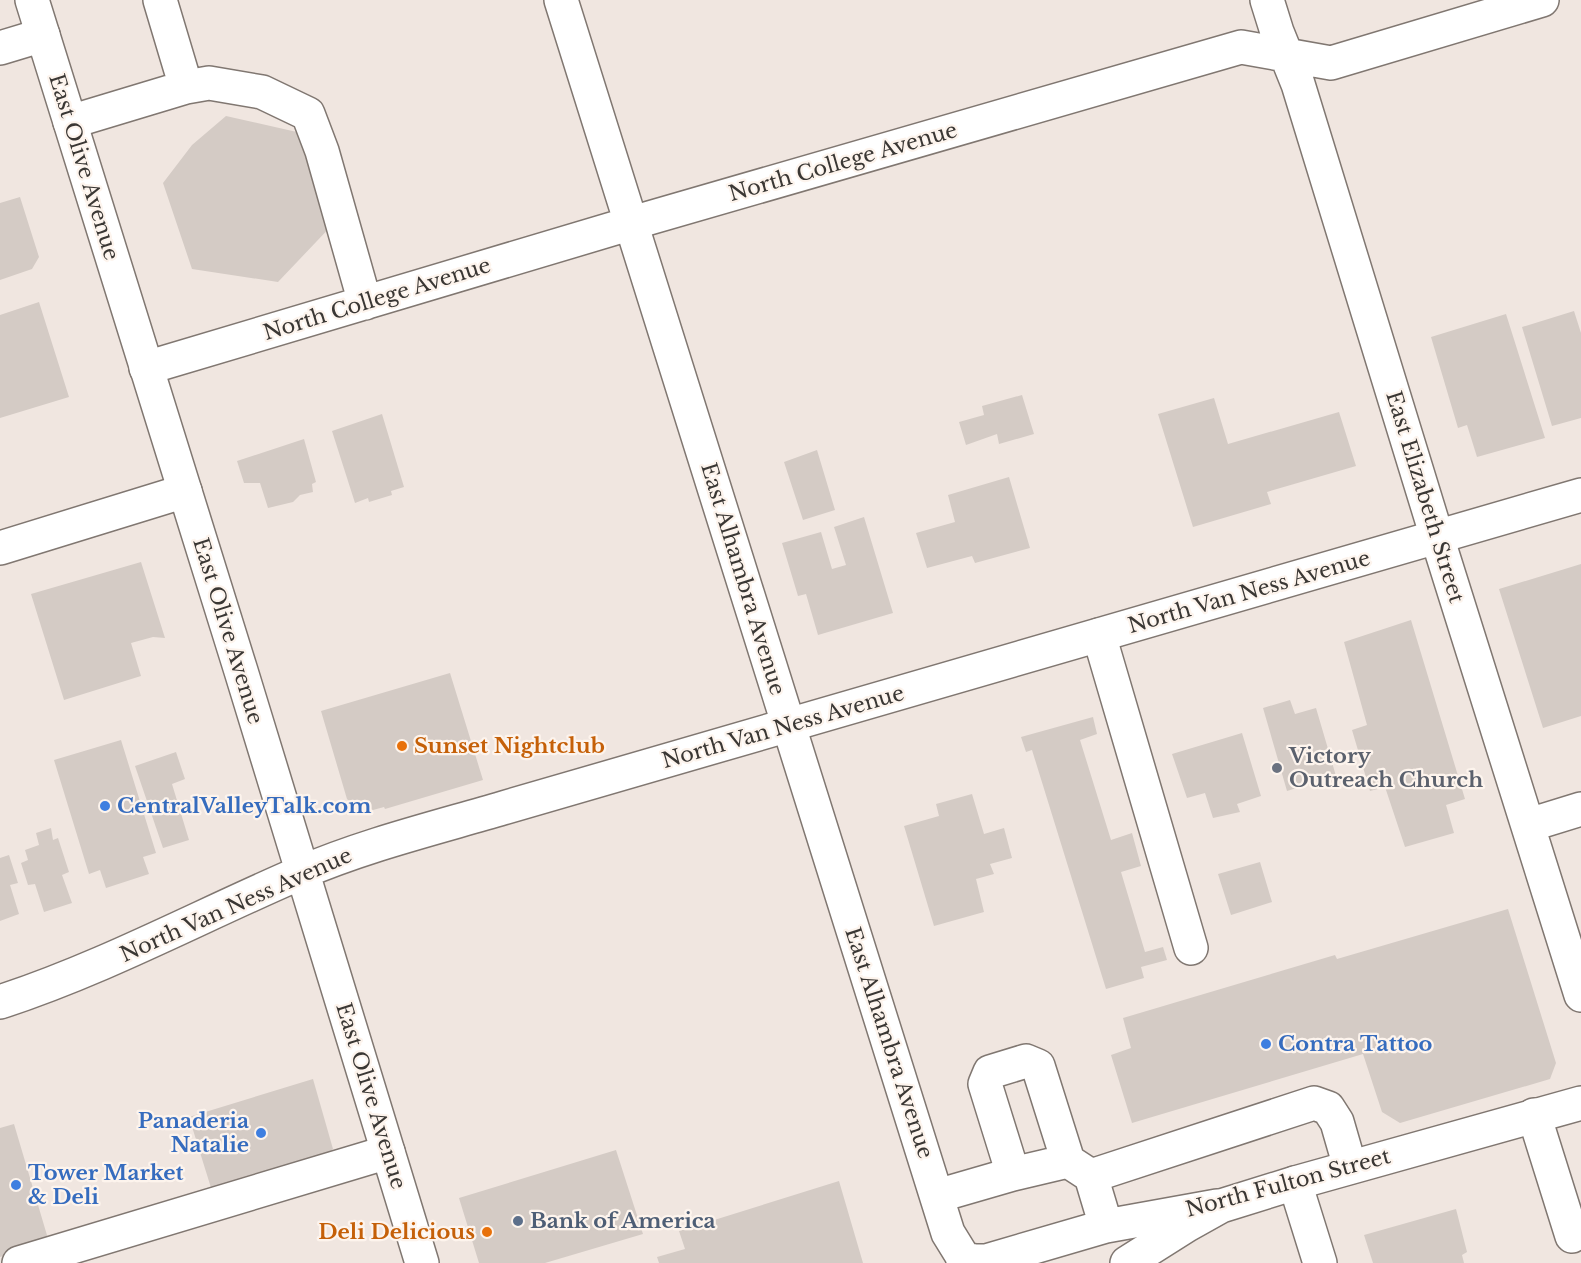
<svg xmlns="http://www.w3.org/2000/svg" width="1581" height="1263" viewBox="0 0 1581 1263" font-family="'Libre Baskerville',serif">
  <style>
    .building { fill: #d4cbc5 }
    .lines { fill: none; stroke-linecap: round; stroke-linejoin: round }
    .minor-casing { stroke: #807771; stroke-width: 36 }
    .major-casing { stroke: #807771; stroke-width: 36 }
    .minor { stroke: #fff; stroke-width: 33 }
    .major { stroke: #fff; stroke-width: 33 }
    .food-dot { fill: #e8710a; stroke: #fdf4ed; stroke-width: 2 }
    .worship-dot { fill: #6b7280; stroke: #fdf4ed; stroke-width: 2 }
    .shop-dot { fill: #3f7fe0; stroke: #fdf4ed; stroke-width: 2 }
    .service-dot { fill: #5c6f8a; stroke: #fdf4ed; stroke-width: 2 }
    .labels { text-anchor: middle; stroke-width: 4.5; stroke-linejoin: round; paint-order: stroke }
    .street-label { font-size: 21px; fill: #3a3734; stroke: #fdf4ed }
    .food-label { font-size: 21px; font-weight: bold; fill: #c56008; stroke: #fdf4ed; text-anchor: start }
    .worship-label { font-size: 21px; font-weight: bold; fill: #5b616d; stroke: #fdf4ed; text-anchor: start }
    .shop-label { font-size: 21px; font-weight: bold; fill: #366cbe; stroke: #fdf4ed; text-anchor: start }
    .service-label { font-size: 21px; font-weight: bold; fill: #4e5e75; stroke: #fdf4ed; text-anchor: start }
  </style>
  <rect width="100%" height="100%" fill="#f0e6e0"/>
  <path class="building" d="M226 116 310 135 336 221 278 282 192 269 163 183 192 145Z
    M20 197 39 257 32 269 0 280V203Z
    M39 302 69 397 0 418V315Z
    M1574 311 1581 333V418L1552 426 1522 327Z
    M1506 314 1545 438 1477 457 1467 425 1458 428 1431 337Z
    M1022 395 1034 434 999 444 997 434 966 445 959 422 984 415 982 406Z
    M1214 398 1228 444 1339 412 1356 466 1267 492 1271 504 1193 527 1158 414Z
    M382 414 404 487 391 491 392 495 369 502 368 498 355 503 332 431Z
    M304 439 316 482 312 484 313 492 300 495 293 502 268 508 260 483H244L237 461Z
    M817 450 835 510 803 520 784 462Z
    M1009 477 1030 548 975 563 972 556 927 568 916 533 955 522 948 495Z
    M864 517 893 613 818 635 806 594 798 596 782 543 821 532 832 569 846 565 834 527Z
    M141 562 165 638 153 637 131 643 141 676 64 700 31 594Z
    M1581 564V716L1543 728 1499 589Z
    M1411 620 1465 799 1446 805 1454 833 1405 847 1385 787 1370 791 1352 730 1367 725 1344 642Z
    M450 673 483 780 385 809 384 807 373 810 358 803 356 800 350 802 347 799 321 711Z
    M1290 700 1295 714 1316 708 1336 776 1287 791 1263 708Z
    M1093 717 1097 734 1080 740 1111 840 1132 833 1141 866 1121 872 1145 952 1163 947 1167 960 1141 967 1144 978 1106 989 1032 750 1026 752 1021 737Z
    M1242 733 1261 796 1237 804 1240 812 1213 818 1205 793 1187 798 1172 754Z
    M121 740 156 853 143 857 149 874 106 888 100 870 89 874 54 760Z
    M176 752 185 779 172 784 189 840 163 848 135 766Z
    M972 794 984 834 1004 828 1012 858 990 864 994 874 976 879 984 912 934 926 904 826 939 816 936 804Z
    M51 828 53 840 58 838 69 872 62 875 72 903 44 912 35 884 28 885 21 863 28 860 25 850 39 845 36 833Z
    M9 855 18 883 10 885 19 914 0 921V858Z
    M1260 862 1272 902 1231 915 1218 874Z
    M1508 909 1556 1063 1550 1079 1400 1123 1382 1112 1363 1054 1132 1123 1111 1055 1131 1048 1123 1018 1335 955 1337 959Z
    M313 1079 333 1149 326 1157 212 1191 189 1117Z
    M14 1124 49 1242 0 1257V1128Z
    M616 1150 643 1234 545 1263H479L459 1198Z
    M839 1181 863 1263H659L657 1257 685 1249 679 1231Z
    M1456 1209 1467 1252 1462 1255 1464 1263H1373L1364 1235Z"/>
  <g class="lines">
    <g class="minor-casing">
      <path id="minor" d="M160 0 186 87
        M561 0 948 1233 964 1259
        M1267 0 1277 32 1298 84 1437 537 1581 995
        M0 48 43 35
        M70 122 186 87 209 83 262 92 308 114 322 151 365 303
        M146 368 632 223 1241 47 1331 63 1542 0
        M0 548 185 491
        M1099 635 1191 948
        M1529 825 1581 809
        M1534 1115 1572 1236
        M1013 1174 985 1084 990 1072 1026 1061 1038 1066 1068 1161
        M1091 1176 1314 1103 1328 1108 1337 1122 1350 1167
        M1295 1183 1320 1263
        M937 1196 1013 1174 1068 1161 1091 1176 1106 1226
        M19 1263 388 1152
        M963 1263 964 1259 975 1261H986L1106 1226 1217 1206"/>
    </g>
    <g class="major-casing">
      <path id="major" d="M32 0 241 671 422 1263
        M0 1002C104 968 200 916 300 873 365 845 435 828 503 808L1581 495
        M1127 1263 1187 1225 1221 1206 1295 1183 1581 1103"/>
    </g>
    <use href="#minor" class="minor"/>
    <use href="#major" class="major"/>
  </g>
  <g class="food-dot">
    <circle cx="402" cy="746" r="6"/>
    <circle cx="487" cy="1232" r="6"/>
  </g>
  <circle class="worship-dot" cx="1277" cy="768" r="6"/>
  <g class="shop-dot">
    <circle cx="105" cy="806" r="6"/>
    <circle cx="1266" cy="1044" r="6"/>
    <circle cx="261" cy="1133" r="6"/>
    <circle cx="16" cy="1185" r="6"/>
  </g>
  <circle class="service-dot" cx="518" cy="1221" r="6"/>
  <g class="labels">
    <g class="street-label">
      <text transform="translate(843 162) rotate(-16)" y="7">North College Avenue</text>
      <text transform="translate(84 167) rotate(73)" y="7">East Olive Avenue</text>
      <text transform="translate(377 299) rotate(-17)" y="7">North College Avenue</text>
      <text transform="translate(1425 497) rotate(73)" y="7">East Elizabeth Street</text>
      <text transform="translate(743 579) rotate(73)" y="7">East Alhambra Avenue</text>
      <text transform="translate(1249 592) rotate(-16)" y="7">North Van Ness Avenue</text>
      <text transform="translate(228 631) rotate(73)" y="7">East Olive Avenue</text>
      <text transform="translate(783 727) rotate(-16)" y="7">North Van Ness Avenue</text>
      <text transform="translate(236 905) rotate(-24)" y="7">North Van Ness Avenue</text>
      <text transform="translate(889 1043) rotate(72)" y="7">East Alhambra Avenue</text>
      <text transform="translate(371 1096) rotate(73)" y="7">East Olive Avenue</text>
      <text transform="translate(1288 1183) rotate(-15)" y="7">North Fulton Street</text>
    </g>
    <g class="food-label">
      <text x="414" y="753">Sunset Nightclub</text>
      <text x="475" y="1239" text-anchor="end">Deli Delicious</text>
    </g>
    <g class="worship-label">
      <text x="1289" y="763">Victory<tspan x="1289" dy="24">Outreach Church</tspan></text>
    </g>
    <g class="shop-label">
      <text x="117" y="813">CentralValleyTalk.com</text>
      <text x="1278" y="1051">Contra Tattoo</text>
      <text x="249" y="1128" text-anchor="end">Panaderia<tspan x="249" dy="24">Natalie</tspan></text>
      <text x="28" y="1180">Tower Market<tspan x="28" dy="24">&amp; Deli</tspan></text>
    </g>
    <g class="service-label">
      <text x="530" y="1228">Bank of America</text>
    </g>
  </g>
</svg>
